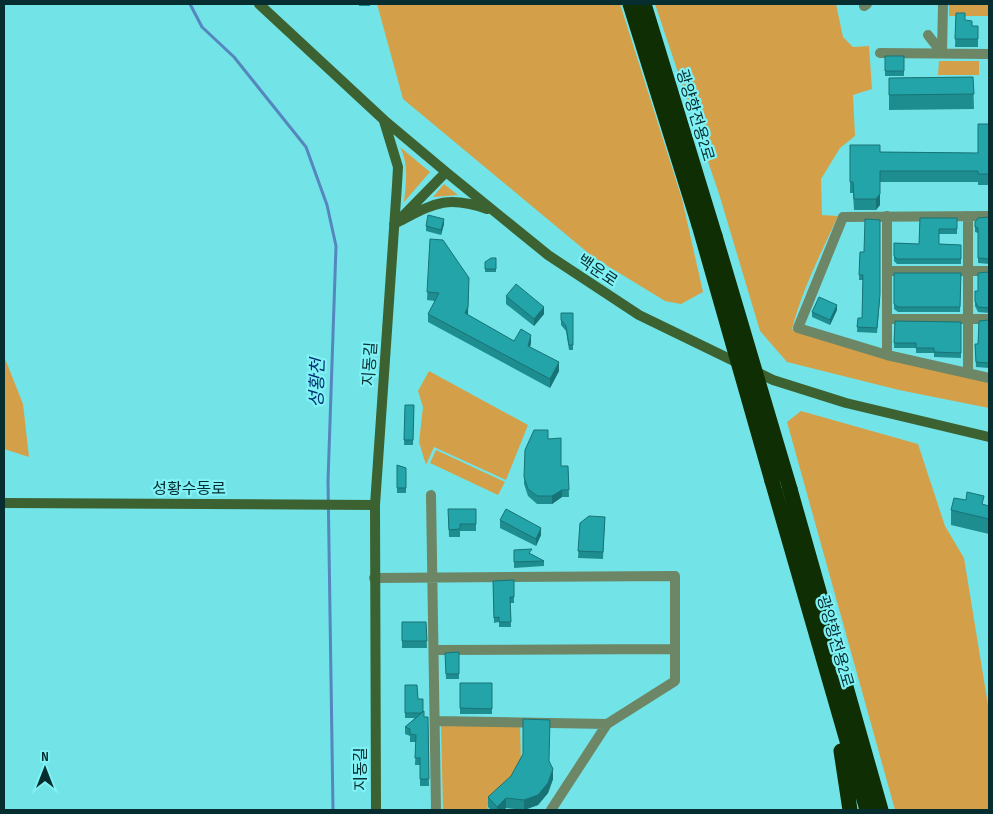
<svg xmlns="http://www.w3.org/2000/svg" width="993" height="814" viewBox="0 0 993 814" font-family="'Sofia Sans Condensed','Noto Sans KR',sans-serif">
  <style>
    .green { fill: #d3a049 }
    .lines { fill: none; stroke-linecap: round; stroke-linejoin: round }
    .stream { stroke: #5586be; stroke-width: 3 }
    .street { stroke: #6d8665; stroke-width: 10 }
    .secondary { stroke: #3d6231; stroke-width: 10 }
    .highway { stroke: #102e04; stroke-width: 15 }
    .highway-bridge { stroke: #102e04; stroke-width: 15 }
    .wall { fill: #1e8d90 }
    .shaded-wall { fill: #187376 }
    .building { fill: #23a4a8; stroke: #187376 }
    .labels { text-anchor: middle; stroke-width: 4.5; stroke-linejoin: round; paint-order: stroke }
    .street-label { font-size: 16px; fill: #062d2f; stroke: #80f2f5 }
    .water-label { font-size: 18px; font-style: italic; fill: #003074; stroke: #80f2f5 }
  </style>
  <rect width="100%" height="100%" fill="#72e4e8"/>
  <path class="green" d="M377 4H620L682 199 703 292 681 304 665 301 593 257 403 99Z
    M655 4H836L843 37 853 47 869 46 872 89 853 95 855 136 840 148 821 179 822 215 838 216C821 253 802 290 792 329L989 383V408L899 390 787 362 760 331 720 197Z
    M949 4H989V16H949Z
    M939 61H979V75H938Z
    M400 147 430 172 404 202C406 183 409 165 400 147Z
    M444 184 458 195 433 197Z
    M4 356 23 404 29 457 4 449Z
    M429 371 528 425 506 480 434 447 426 465 419 442 423 407 418 391Z
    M801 411 918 444 945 526 964 558 989 711V810H895L787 422Z
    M436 450 505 482 498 495 430 463Z
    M520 725 521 764 510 785 487 807 489 810H443L441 726Z"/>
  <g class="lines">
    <path class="stream" d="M190 4 202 27 234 57 306 147 327 205 336 246 328 481 333 810"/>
    <path class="street" d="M864 6 867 4
      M928 35 942 53
      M880 53 989 54
      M942 53 943 4
      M887 216V355
      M989 216 843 217 798 328 887 355 989 378
      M887 271H989
      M887 319H989
      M968 373V216
      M431 495 436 810
      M374 578 675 576V681L607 724 551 810
      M434 650 675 649
      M435 721 607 724"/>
    <path class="secondary" d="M259 4 384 120 446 172 548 255 639 315 773 380 846 403 989 437
      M401 218 446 172
      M394 224C432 205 444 194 487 209
      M4 503 375 505
      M376 810 375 505 397 185 398 167 384 121"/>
    <path class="highway" d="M630 4 699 225
      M644 4 715 236
      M772 481 867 810
      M790 489 881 810
      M841 751 850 810"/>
    <path class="highway-bridge" d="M699 225 772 481
      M715 236 790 489"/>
  </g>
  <path class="wall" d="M359 4H370V6H359Z
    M956 13 972 26H978V47H955Z
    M885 56H904V76H885Z
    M973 77 974 109 889 110V78Z
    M989 124V185H978V182H880V205L876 210H854L853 193H850V145L880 152 978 153Z
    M989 217V264L978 263V233L975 232V222Z
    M920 218H957V234H939V244L961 245V264H897L894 261V243L919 244Z
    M444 224 441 235 426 231V226Z
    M430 239 468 315 514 341 531 343 530 347 559 371 550 388 428 322V314L435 301 427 300Z
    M860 252 880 299 877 333 857 332 858 318H862L863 280H859Z
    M496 258V272H485V262Z
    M989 272V313L978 312 975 306V291H978Z
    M894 273H961L960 312H898L894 309Z
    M506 296 544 314 534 326 506 304Z
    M837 310 830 325 812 317V312Z
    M561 313H573V350H569L566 331 561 325Z
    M989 320V368L976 367 975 344H978Z
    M895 321 961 322V358L934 357V353H916V348H894Z
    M405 405H414L413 445H404Z
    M548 439 561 466H568L569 497H562L552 504H537L528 496 524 484 525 450Z
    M397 465 406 468V493H397Z
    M984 505 989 506V534L951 525V510Z
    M448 509H476V531H460V537H449Z
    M605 517 603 559 578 558 580 523Z
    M500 520 541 535 536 546 500 528Z
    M514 550 531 554 544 561V566L514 568Z
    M514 580V603H510L511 627H499V622L494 623 493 581Z
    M402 622H426L427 648H402Z
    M459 652V679H446L445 653Z
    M460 683H492V714H460Z
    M405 685 418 699 424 717H428L429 786H420V765H415L416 742H410V736L405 734V727L415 718H405Z
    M549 761 553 779 548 793 538 805 524 810 506 808 504 810H491L488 807V797Z"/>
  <path class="shaded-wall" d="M880 194V205L876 210V199Z
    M444 219V224L441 235V230Z
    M469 278 468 315 465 313Z
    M837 305V310L830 325V320Z
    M544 307V314L534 326V319Z
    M531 335V343L528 354V346Z
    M559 362V371L550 388V379Z
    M562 490V497L552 504V496Z
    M541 528V535L536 546V539Z
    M553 769V779L548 793 538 805 524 810V800Z
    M506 798V808L504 810H497V807Z"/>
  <path class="building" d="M956 13H965V20L972 21V26H978V39H955Z
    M885 56H904V71H885Z
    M973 77 974 94 889 95V78Z
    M978 124H989V174H978V171H880V194L876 199H854L853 182H850V145H880V152L978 153Z
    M428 215 444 219 441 230 426 226Z
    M989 217V259L978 258V228L975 227V222L978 218Z
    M920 218H957V229H939V244L961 245V259H897L894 256V243L919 244Z
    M865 219 880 220V294L877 328 857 327 858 318H862L863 275H859L860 252H864Z
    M430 239 443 240 469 278 468 307 465 313 514 341 521 329 531 335 528 346 559 362 550 379 428 314 439 293 427 292Z
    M491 258H496V269H485V262Z
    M989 272V308L978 307 975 301V291H978V273Z
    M894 273H961L960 307H898L894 304Z
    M516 284 544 307 534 319 506 296Z
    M819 297 837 305 830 320 812 312Z
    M561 313H573V345H569L566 326 561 320Z
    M989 320V363L976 362 975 344H978L979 321Z
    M895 321 961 322V353L934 352V348H916V343H894Z
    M405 405H414L413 440H404Z
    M534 430H548V439L561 438V466H568L569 490H562L552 496H537L528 489 524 477 525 450Z
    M397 465 406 468V488H397Z
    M967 492 984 496 982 504 989 506V519L951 510 954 498 966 500Z
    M448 509H476V524H460V529L449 530Z
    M506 509 541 528 536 539 500 520Z
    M589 516 605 517 603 552 578 551 580 523Z
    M532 549 529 553 544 561 514 562V550Z
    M514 580V597H510L511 622H499V617L494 618 493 581Z
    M402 622H426L427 641H402Z
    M459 652V674H446L445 653Z
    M460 683H492V709L460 708Z
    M405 685H417L418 699H423V711L421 713H405Z
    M424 711V717H428L429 779H420V758H415L416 735 410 734V729L405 727Z
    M523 719 550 720 549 761 553 769 548 783 538 795 524 800 506 798 497 807 488 797 511 776 523 754Z"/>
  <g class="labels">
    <g class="street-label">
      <text transform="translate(696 115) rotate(73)" y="6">광양항전용2로</text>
      <text transform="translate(598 270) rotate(34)" y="6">백운로</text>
      <text transform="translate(369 364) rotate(-86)" y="6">지동길</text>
      <text x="189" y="494">성황수동로</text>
      <text transform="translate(836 641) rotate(74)" y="6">광양항전용2로</text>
      <text transform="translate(360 769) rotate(-90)" y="6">지동길</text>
    </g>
    <g class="water-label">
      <text transform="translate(317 383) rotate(-88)" y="6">성황천</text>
    </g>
  </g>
  <rect width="993" height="814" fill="none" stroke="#062d2f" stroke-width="10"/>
  <g transform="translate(45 769)" stroke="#80f2f5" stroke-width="4" paint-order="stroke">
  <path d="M0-4L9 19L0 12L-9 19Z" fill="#062d2f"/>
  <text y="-8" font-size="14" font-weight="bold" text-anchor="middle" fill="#062d2f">N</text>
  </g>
</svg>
